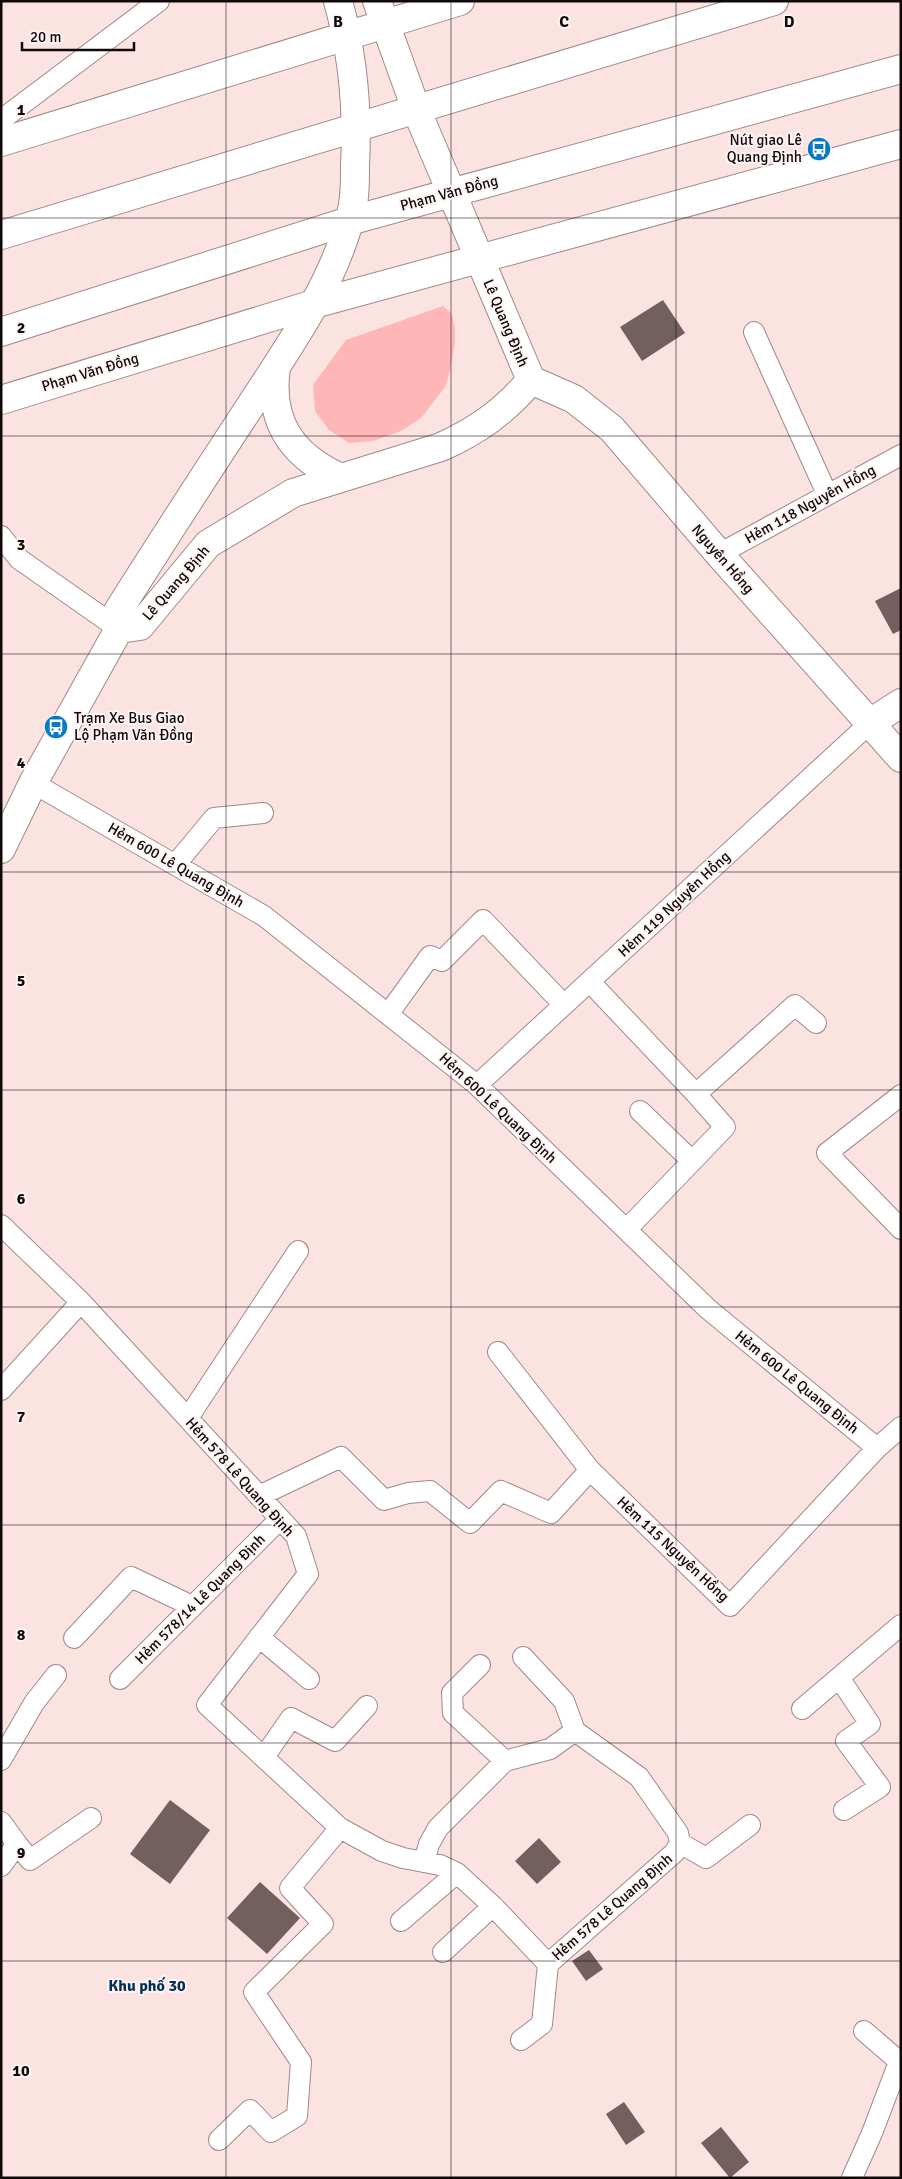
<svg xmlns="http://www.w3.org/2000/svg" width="902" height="2179" viewBox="0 0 902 2179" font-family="Signika,sans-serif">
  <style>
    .green { fill: #feb6b6 }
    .building { fill: #745f5f }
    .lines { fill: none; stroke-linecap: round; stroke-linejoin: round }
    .lane-casing { stroke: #9f8988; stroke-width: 22 }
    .street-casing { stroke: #9f8988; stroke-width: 30 }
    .secondary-casing { stroke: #9f8988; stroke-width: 30 }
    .primary-casing { stroke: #9f8988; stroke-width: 30 }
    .highway-casing { stroke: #9f8988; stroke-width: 30 }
    .lane { stroke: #fff; stroke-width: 20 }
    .street { stroke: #fff; stroke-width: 28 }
    .secondary { stroke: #fff; stroke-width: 28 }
    .primary { stroke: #fff; stroke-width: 28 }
    .highway { stroke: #fff; stroke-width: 28 }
    .grid { fill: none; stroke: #110909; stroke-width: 1; stroke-opacity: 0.55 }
    .labels { text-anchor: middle; stroke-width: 4; stroke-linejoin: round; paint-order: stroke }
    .poi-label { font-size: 15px; fill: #110909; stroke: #fef4f4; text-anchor: end }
    .street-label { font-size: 15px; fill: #110909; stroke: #fef4f4 }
    .neighbourhood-label { font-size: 16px; font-weight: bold; fill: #003054; stroke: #fef4f4 }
    .grid-label { font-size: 16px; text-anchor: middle; font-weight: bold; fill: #110909; stroke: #fef4f4; stroke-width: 4; stroke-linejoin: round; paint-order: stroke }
  </style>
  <rect width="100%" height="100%" fill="#fbe3e2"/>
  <path class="green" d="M443 306 452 314 455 328V343L450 371 445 387 421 418 401 431 373 441 349 443 329 430 315 411 313 385 346 340Z"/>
  <path class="building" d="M663 300 685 333 642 361 620 327Z
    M901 588V630L893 634 875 601Z
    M170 1800 210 1830 170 1884 130 1854Z
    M539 1838 561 1862 537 1884 515 1861Z
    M260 1882 300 1918 267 1954 227 1918Z
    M589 1950 603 1969 586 1981 572 1961Z
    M624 2102 645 2132 626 2145 606 2114Z
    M721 2127 749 2162 730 2178 701 2143Z"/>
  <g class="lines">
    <g class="lane-casing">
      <path id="lane" d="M1 120 159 1
        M754 332 827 494
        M1 536 19 559 119 629
        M719 554 901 455
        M33 783 264 916 477 1085 708 1309 877 1448
        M175 865 214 818 263 813
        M590 982 696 1094 795 1005 816 1023
        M389 1013 430 956 442 961 483 920 564 1005
        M477 1085 870 723
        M901 1095 827 1153 901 1229
        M640 1111 692 1161
        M1 1225 81 1302 296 1536 308 1574 207 1705 340 1828 382 1851 403 1858 440 1865 457 1873 493 1906 548 1964 674 1853 680 1843 678 1833 639 1777 575 1731 550 1749 505 1761 438 1828 429 1844 424 1862
        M627 1229 725 1127 696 1094
        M498 1352 590 1470 730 1606 877 1448 901 1427
        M1 1390 81 1302
        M188 1418 298 1251
        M259 1496 341 1457 384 1500 408 1493 430 1491 470 1523 501 1491 551 1513 590 1470
        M259 1637 309 1679
        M74 1638 131 1577 192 1606
        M523 1657 564 1701 575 1731
        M480 1665 452 1693 453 1713 505 1761
        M120 1679 280 1519
        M840 1679 870 1724 846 1741 880 1787 844 1810
        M802 1709 901 1625
        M264 1757 291 1718 335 1741 367 1706
        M1 1760 34 1703 56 1675
        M1 1822 17 1844 1 1866
        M680 1843 706 1858 750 1825
        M17 1844 30 1860 91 1818
        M401 1921 457 1873
        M443 1952 493 1906
        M864 2031 901 2063
        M521 2040 542 2024 548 1964
        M219 2140 250 2110 271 2132 297 2116 301 2062 254 1992 323 1924 290 1888 340 1828
        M852 2178 872 2133 899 2062"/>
    </g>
    <g class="street-casing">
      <path id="street" d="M870 723 901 703"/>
    </g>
    <g class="secondary-casing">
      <path id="secondary" d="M377 1 416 109 531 380
        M276 367C268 422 292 456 341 478
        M531 380 574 399 612 429 719 554 901 758
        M119 629 140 626 208 544 293 493 441 447C477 431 505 411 531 380
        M1 849 33 783 119 629 118 611C161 543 205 475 249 408 287 349 332 287 350 218 355 201 355 183 355 166 358 110 353 55 338 1"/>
    </g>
    <g class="primary-casing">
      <path id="primary" d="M1 142 460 1
        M1 400 314 304 901 144"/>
    </g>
    <g class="highway-casing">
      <path id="highway" d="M1 235 774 1
        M1 332 349 221 901 69"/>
    </g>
    <use href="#lane" class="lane"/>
    <use href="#street" class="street"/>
    <use href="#secondary" class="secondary"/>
    <use href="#primary" class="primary"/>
    <use href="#highway" class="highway"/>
  </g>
  <path class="grid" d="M226 1V2178M451 1V2178M676 1V2178M1 218H901M1 436H901M1 654H901M1 872H901M1 1090H901M1 1307H901M1 1525H901M1 1743H901M1 1961H901"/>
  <defs>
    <g id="bus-disc" transform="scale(1.25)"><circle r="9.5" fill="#077ac4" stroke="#fef4f4"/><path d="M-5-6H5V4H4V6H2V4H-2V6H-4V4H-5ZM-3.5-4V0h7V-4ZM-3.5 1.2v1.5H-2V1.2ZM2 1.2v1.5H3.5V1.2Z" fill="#fff"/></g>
  </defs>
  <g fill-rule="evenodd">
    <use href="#bus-disc" x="819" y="149"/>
    <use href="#bus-disc" x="56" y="727"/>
  </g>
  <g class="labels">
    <g class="poi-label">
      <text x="802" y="145">Nút giao Lê<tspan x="802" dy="17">Quang Định</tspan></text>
      <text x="74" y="723" text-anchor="start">Trạm Xe Bus Giao<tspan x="74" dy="17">Lộ Phạm Văn Đồng</tspan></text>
    </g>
    <g class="street-label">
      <text transform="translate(449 193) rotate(-15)" y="5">Phạm Văn Đồng</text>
      <text transform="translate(506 323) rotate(67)" y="5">Lê Quang Định</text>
      <text transform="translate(90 372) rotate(-17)" y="5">Phạm Văn Đồng</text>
      <text transform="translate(810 504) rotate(-29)" y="5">Hẻm 118 Nguyên Hồng</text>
      <text transform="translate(723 559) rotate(49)" y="5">Nguyên Hồng</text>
      <text transform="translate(176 583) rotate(-49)" y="5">Lê Quang Định</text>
      <text transform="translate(176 865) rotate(30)" y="5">Hẻm 600 Lê Quang Định</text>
      <text transform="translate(674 904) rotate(-43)" y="5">Hẻm 119 Nguyên Hồng</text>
      <text transform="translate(498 1108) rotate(43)" y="5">Hẻm 600 Lê Quang Định</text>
      <text transform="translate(797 1382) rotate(39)" y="5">Hẻm 600 Lê Quang Định</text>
      <text transform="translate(240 1477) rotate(48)" y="5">Hẻm 578 Lê Quang Định</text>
      <text transform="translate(673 1549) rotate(43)" y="5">Hẻm 115 Nguyên Hồng</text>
      <text transform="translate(200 1599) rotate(-45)" y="5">Hẻm 578/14 Lê Quang Định</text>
      <text transform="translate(612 1907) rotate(-41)" y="5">Hẻm 578 Lê Quang Định</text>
    </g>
    <g class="neighbourhood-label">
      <text x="147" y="1991">Khu phố 30</text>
    </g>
  </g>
  <g class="grid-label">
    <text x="338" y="27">B</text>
    <text x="564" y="27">C</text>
    <text x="789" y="27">D</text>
    <text x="21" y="115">1</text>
    <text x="21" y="333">2</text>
    <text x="21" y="550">3</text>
    <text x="21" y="768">4</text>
    <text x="21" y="986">5</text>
    <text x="21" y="1204">6</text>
    <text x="21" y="1422">7</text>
    <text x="21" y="1640">8</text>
    <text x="21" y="1858">9</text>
    <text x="21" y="2076">10</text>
  </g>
  <rect width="902" height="2179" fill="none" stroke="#110909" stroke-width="5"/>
  <path d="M22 42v8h112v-8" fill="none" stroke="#110909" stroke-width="2.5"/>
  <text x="30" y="42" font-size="15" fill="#110909" stroke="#fef4f4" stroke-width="4" paint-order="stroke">20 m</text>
</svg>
